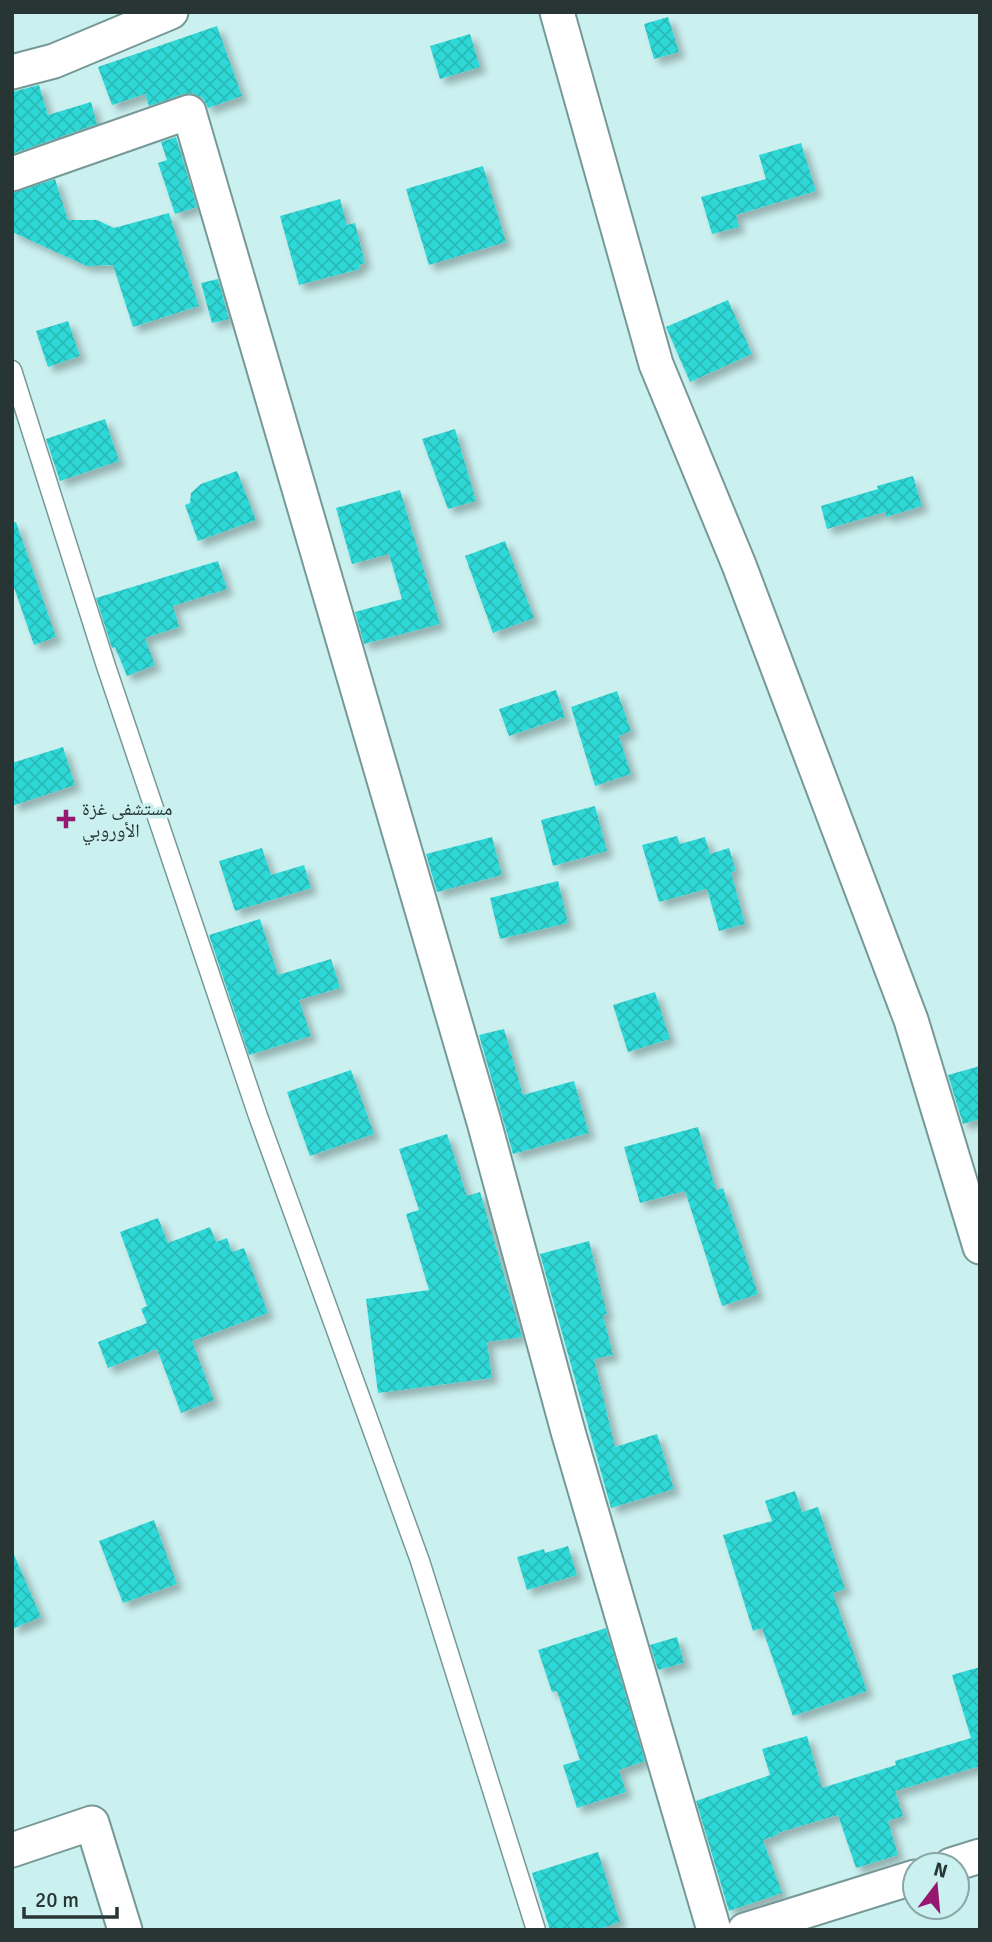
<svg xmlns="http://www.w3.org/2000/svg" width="992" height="1942" viewBox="0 0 992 1942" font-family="Signika,'Noto Naskh Arabic',sans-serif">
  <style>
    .building { fill: url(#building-cross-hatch); filter: url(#shadow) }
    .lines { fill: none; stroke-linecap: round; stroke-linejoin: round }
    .lane-casing { stroke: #769998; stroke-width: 21 }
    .street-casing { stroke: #769998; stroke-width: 37 }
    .lane { stroke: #fff; stroke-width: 18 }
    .street { stroke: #fff; stroke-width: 33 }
    .poi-dot { fill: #961871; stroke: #caf0ef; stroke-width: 2.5 }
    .labels { text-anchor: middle; stroke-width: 7; stroke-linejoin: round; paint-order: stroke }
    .poi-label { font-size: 19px; fill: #273635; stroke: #caf0ef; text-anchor: start }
  </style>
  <defs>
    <pattern id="building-cross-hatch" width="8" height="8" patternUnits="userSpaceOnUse" patternTransform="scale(1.75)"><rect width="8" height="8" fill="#2fd8d6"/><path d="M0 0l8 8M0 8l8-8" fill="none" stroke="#2abab8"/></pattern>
    <filter id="shadow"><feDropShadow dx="6" dy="6" stdDeviation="3.5" flood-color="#0004"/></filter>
  </defs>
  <rect width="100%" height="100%" fill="#caf0ef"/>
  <path class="building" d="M668 17 679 52 654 59 644 24Z
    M217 26 242 96 208 108 203 98 192 93 183 94 149 106 145 94 112 105 98 67Z
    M470 34 480 67 440 79 430 46Z
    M39 85 48 115 91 102 97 124 12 154V92Z
    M176 137 197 207 175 214 158 163 167 160 161 142Z
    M801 143 816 191 736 215 739 227 712 234 701 197 766 179 759 155Z
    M483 166 506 242 429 265 406 189Z
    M55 179 68 220H97L114 228 169 213 199 306 133 327 113 265 87 266 12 232V193Z
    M340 199 347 225 355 223 365 263 359 265 360 269 299 285 280 216Z
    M218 279 229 319 212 323 201 283Z
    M728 300 752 354 690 382 666 327Z
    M68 321 80 356 48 367 36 331Z
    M105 419 119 461 60 481 46 439Z
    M455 429 476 501 448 509 422 439Z
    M237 471 256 520 198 541 185 505 190 503 191 493 201 484Z
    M913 476 922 506 886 517 885 512 827 529 821 506 878 489 877 486Z
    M400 490 440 624 364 644 355 612 402 599 389 554 352 564 336 508Z
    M16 522 56 637 34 645 12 582V523Z
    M505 541 534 618 493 633 465 556Z
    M218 561 227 589 173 606 179 627 145 638 155 665 127 676 115 647 112 648 96 598Z
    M556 690 565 717 509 736 499 709Z
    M617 691 631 731 619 736 631 774 595 786 571 707Z
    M63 747 75 785 12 806V763Z
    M595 806 607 851 553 866 541 820Z
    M677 836 680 844 705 837 710 854 729 848 736 871 731 872 745 924 719 931 707 889 659 902 642 845Z
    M492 837 502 875 437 892 426 854Z
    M262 848 271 875 304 865 311 888 235 911 219 861Z
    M558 881 568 923 500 939 490 898Z
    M260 919 278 975 331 959 340 988 299 1000 311 1036 249 1055 209 935Z
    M655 992 670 1039 628 1052 613 1005Z
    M504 1029 523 1095 574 1081 589 1133 513 1154 479 1035Z
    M980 1066V1119L963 1124 948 1075Z
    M351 1070 374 1134 310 1156 287 1092Z
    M698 1127 716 1190 723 1188 758 1294 722 1306 685 1191 640 1203 624 1147Z
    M447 1134 467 1196 480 1192 522 1337 487 1342 492 1378 378 1393 366 1299 429 1290 406 1214 419 1210 399 1149Z
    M158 1218 168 1243 210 1227 216 1242 227 1238 232 1252 244 1248 268 1313 192 1341 214 1400 181 1413 157 1349 108 1368 98 1342 147 1323 141 1309 147 1306 120 1232Z
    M589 1241 607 1314 603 1315 613 1355 594 1359 615 1447 657 1434 674 1489 611 1508 540 1254Z
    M795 1491 802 1512 818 1507 845 1589 833 1593 867 1691 793 1716 762 1628 753 1631 723 1535 772 1521 765 1501Z
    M154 1520 177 1584 123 1603 99 1541Z
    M568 1546 577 1575 527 1590 517 1557 544 1549 545 1553Z
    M12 1550 41 1617 12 1629Z
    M606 1628 645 1761 619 1770 626 1792 577 1808 563 1765 580 1760 557 1691 552 1692 538 1650Z
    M677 1637 684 1663 658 1670 650 1645Z
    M980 1667V1766L895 1791 903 1816 888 1821 898 1855 856 1868 838 1815 777 1833 778 1835 763 1840 782 1893 729 1911 696 1801 770 1775 762 1749 807 1736 822 1788 896 1765 895 1761 971 1738 952 1675Z
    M598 1852 620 1922 597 1930H550L532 1873Z"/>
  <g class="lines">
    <g class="lane-casing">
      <path id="lane" d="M12 370 106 666 258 1116 420 1561 536 1930"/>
    </g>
    <g class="street-casing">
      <path id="street" d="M557 12 656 364 739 565 911 1020 980 1247
        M12 72 54 61 171 12
        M12 174 189 112 484 1122 569 1435 714 1930
        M12 1850 92 1823 125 1930
        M951 1865 980 1856
        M745 1930 915 1877"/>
    </g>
    <use href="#lane" class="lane"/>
    <use href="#street" class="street"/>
  </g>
  <path class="poi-dot" d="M62.5 808.5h7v7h7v7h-7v7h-7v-7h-7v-7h7z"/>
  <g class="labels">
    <g class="poi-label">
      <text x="82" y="815">مستشفى غزة<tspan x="82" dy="22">الأوروبي</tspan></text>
    </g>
  </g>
  <rect width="992" height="1942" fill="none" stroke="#273635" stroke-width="28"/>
  <g transform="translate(936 1886) rotate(16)"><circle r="33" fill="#caf0ef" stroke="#89a6a5" stroke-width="2"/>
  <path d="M0-5L12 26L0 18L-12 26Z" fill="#961871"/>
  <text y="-10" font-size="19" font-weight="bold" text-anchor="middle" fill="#273635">N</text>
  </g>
  <path d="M24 1907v10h93v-10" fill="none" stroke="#273635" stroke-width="3.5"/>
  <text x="35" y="1907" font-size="21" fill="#273635" stroke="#caf0ef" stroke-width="5" paint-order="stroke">20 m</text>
</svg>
